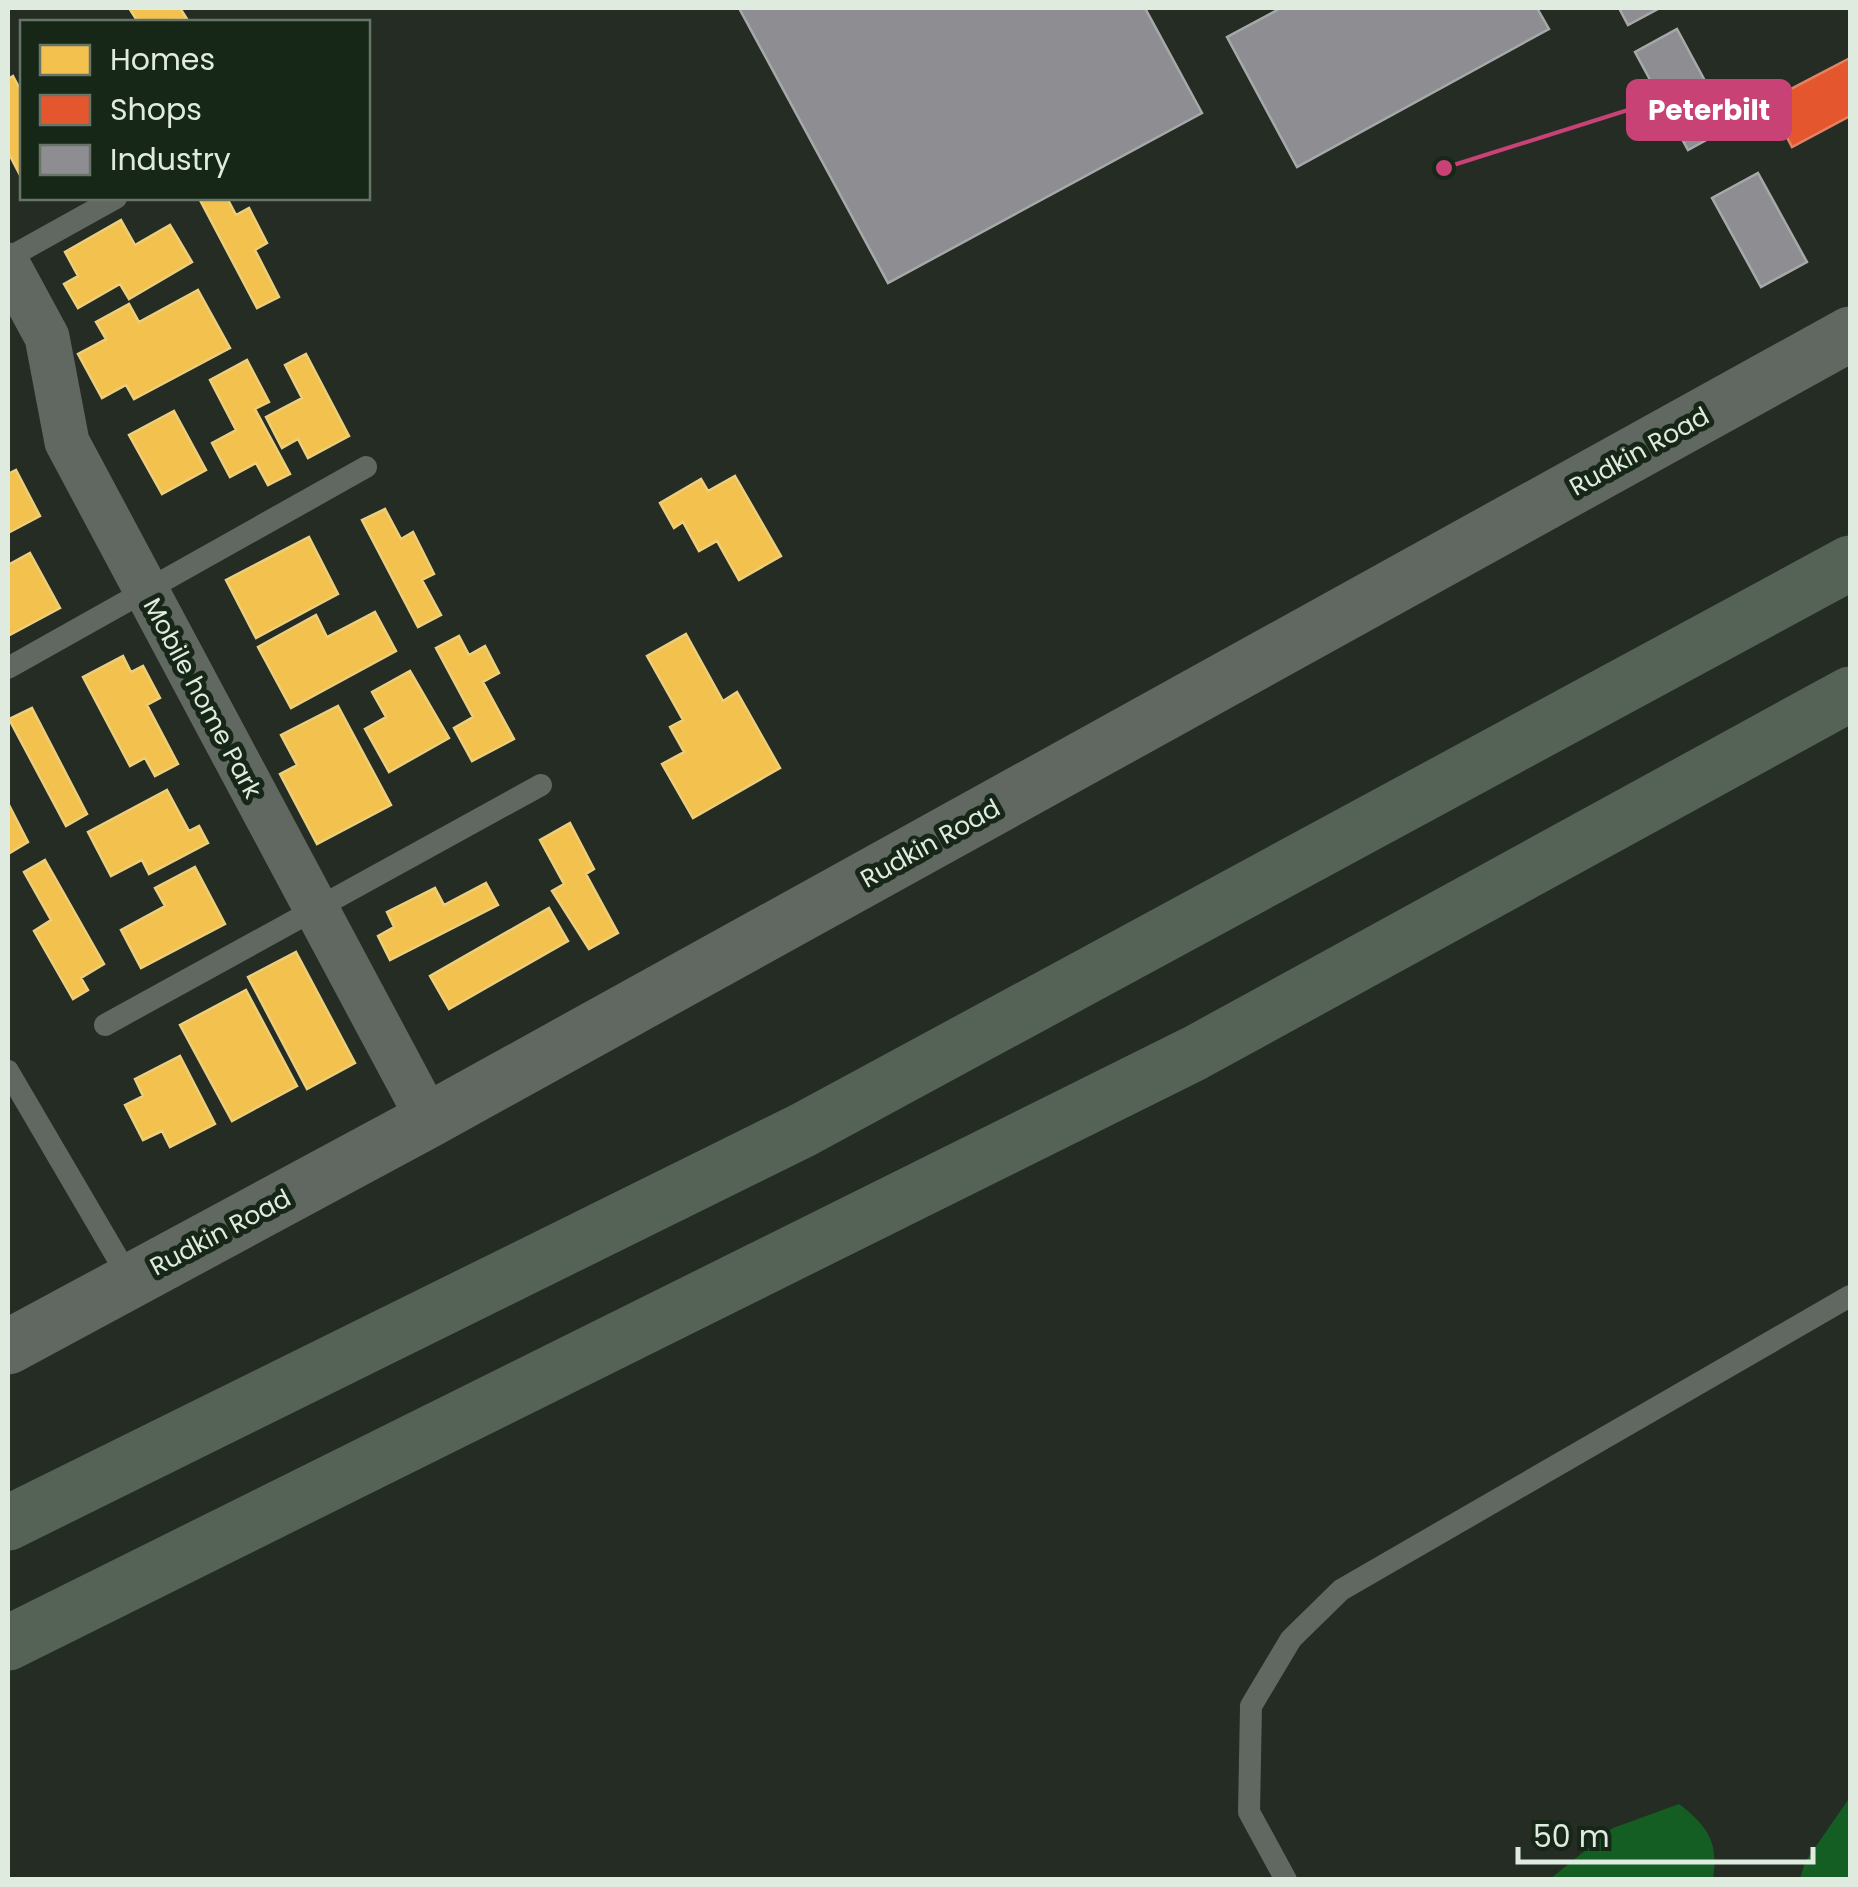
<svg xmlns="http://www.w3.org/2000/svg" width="1858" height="1887" viewBox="0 0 1858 1887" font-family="Poppins,sans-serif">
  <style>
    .water { fill: #145e23 }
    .homes { fill: #f2c14e; stroke: #edce7a; stroke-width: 2.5 }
    .shops { fill: #e4572e; stroke: #e38363; stroke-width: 2.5 }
    .industry { fill: #8d8d92; stroke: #a6a9a9; stroke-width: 2.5 }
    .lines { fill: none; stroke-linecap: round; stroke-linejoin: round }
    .lane { stroke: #616861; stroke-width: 22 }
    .street { stroke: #616861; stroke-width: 45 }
    .secondary { stroke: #616861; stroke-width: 55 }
    .highway { stroke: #556357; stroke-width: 55 }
    .labels { text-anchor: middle; stroke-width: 10; stroke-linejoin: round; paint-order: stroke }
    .street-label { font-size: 25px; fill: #e0ebe0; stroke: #162617 }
    .leader { fill: none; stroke: #c84276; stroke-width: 4 }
    .callout-dot { fill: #c84276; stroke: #162617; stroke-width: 4 }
    .callout { fill: #c84276; stroke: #c84276; stroke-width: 4 }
    .callout-label { font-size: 28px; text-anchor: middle; font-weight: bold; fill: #fff }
  </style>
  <rect width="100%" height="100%" fill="#242c24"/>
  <path class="water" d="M1850 1797V1879H1800L1805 1862Z
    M1679 1804C1708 1826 1719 1843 1713 1879H1550L1613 1828Z"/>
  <path class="homes" d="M129 8H180L187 19 138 22Z
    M13 76 22 93V179L8 152V79Z
    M206 198H227L236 215 249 208 267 243 255 250 279 297 257 308 200 200Z
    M121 220 135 245 170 225 192 262 129 299 120 284 78 308 64 284 78 276 65 252Z
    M198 290 230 348 134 399 126 385 102 398 78 354 106 339 96 322 129 304 139 322Z
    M306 354 349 436 308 458 298 439 282 448 266 417 302 398 285 365Z
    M247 360 269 402 255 409 290 474 268 485 256 463 230 477 212 443 236 430 210 380Z
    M174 411 206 470 162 494 129 435Z
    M16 470 40 516 8 533V474Z
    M735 476 781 556 739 580 717 541 699 551 683 522 674 528 660 503 701 479 708 491Z
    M385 509 401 539 413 532 434 574 422 580 441 615 418 627 362 520Z
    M309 537 338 594 256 638 226 580Z
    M30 553 60 608 8 636V565Z
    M375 612 396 651 291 708 258 647 316 615 327 637Z
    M686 634 723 701 737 692 780 768 693 818 662 764 684 752 670 727 683 720 647 656Z
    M459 636 469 655 485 646 499 673 483 682 514 739 472 761 454 728 473 717 436 648Z
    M123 656 131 672 143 666 160 698 147 705 178 764 155 776 145 758 130 766 83 677Z
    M410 671 449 738 389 772 365 729 386 717 372 692Z
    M338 706 391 805 317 844 280 774 297 765 281 735Z
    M32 708 87 814 66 826 9 719Z
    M167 790 189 831 199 826 208 843 149 874 142 860 111 876 88 832Z
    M8 803 28 842 8 854Z
    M570 823 594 869 586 874 618 933 589 949 552 891 564 884 540 840Z
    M45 860 104 964 81 978 88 990 73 999 34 931 51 920 24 872Z
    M195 867 225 924 141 968 121 930 165 906 155 888Z
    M486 883 498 905 390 960 378 936 394 927 387 912 435 888 444 905Z
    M549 908 568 941 449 1009 430 976Z
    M296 952 355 1063 307 1089 248 977Z
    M246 990 297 1086 232 1121 180 1025Z
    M180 1056 215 1124 170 1147 162 1131 143 1140 125 1105 143 1096 135 1079Z"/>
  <path class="shops" d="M1850 58V116L1792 147 1768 101Z"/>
  <path class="industry" d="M739 8H1145L1202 113 888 283Z
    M1281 8H1537L1549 29 1297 167 1227 37Z
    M1619 8H1660L1628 25Z
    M1677 29 1730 127 1688 150 1635 52Z
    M1758 173 1807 262 1761 287 1712 198Z"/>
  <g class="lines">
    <path class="lane" d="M8 258 116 198
      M8 668 366 467
      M105 1025 541 785
      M8 1071 131 1281
      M1286 1880 1249 1812 1251 1706 1291 1639 1341 1590 1850 1296"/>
    <path class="street" d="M8 265 47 337 67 442 429 1120"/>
    <path class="secondary" d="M8 1347 429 1120 1850 334"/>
    <path class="highway" d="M8 1523 803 1130 1850 563
      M8 1643 1195 1053 1850 694"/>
  </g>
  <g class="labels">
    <g class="street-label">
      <text transform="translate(1639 451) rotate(-29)" y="9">Rudkin Road</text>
      <text transform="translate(203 698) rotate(62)" y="9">Mobile home Park</text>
      <text transform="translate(930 843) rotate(-29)" y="9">Rudkin Road</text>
      <text transform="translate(220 1232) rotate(-28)" y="9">Rudkin Road</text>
    </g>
  </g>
  <path class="leader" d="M1444 168L1628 110"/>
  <circle class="callout-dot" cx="1444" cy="168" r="10"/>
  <rect class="callout" x="1628" y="81" width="162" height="58" rx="10"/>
  <g class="callout-label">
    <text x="1709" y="120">Peterbilt</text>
  </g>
  <rect width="1858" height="1887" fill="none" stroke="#e0ebe0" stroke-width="20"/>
  <rect x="20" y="20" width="350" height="180" fill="#162617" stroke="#677567" stroke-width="2.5"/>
  <rect x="40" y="45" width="50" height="30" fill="#f2c14e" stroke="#677567" stroke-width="2.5"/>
  <text x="110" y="70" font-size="30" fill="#e0ebe0">Homes</text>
  <rect x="40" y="95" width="50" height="30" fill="#e4572e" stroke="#677567" stroke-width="2.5"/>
  <text x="110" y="120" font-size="30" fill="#e0ebe0">Shops</text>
  <rect x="40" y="145" width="50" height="30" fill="#8d8d92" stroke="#677567" stroke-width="2.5"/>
  <text x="110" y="170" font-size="30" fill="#e0ebe0">Industry</text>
  <path d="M1518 1847v15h295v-15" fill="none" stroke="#e0ebe0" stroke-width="5"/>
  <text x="1533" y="1847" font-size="30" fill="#e0ebe0" stroke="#162617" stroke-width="8" paint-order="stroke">50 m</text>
</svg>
